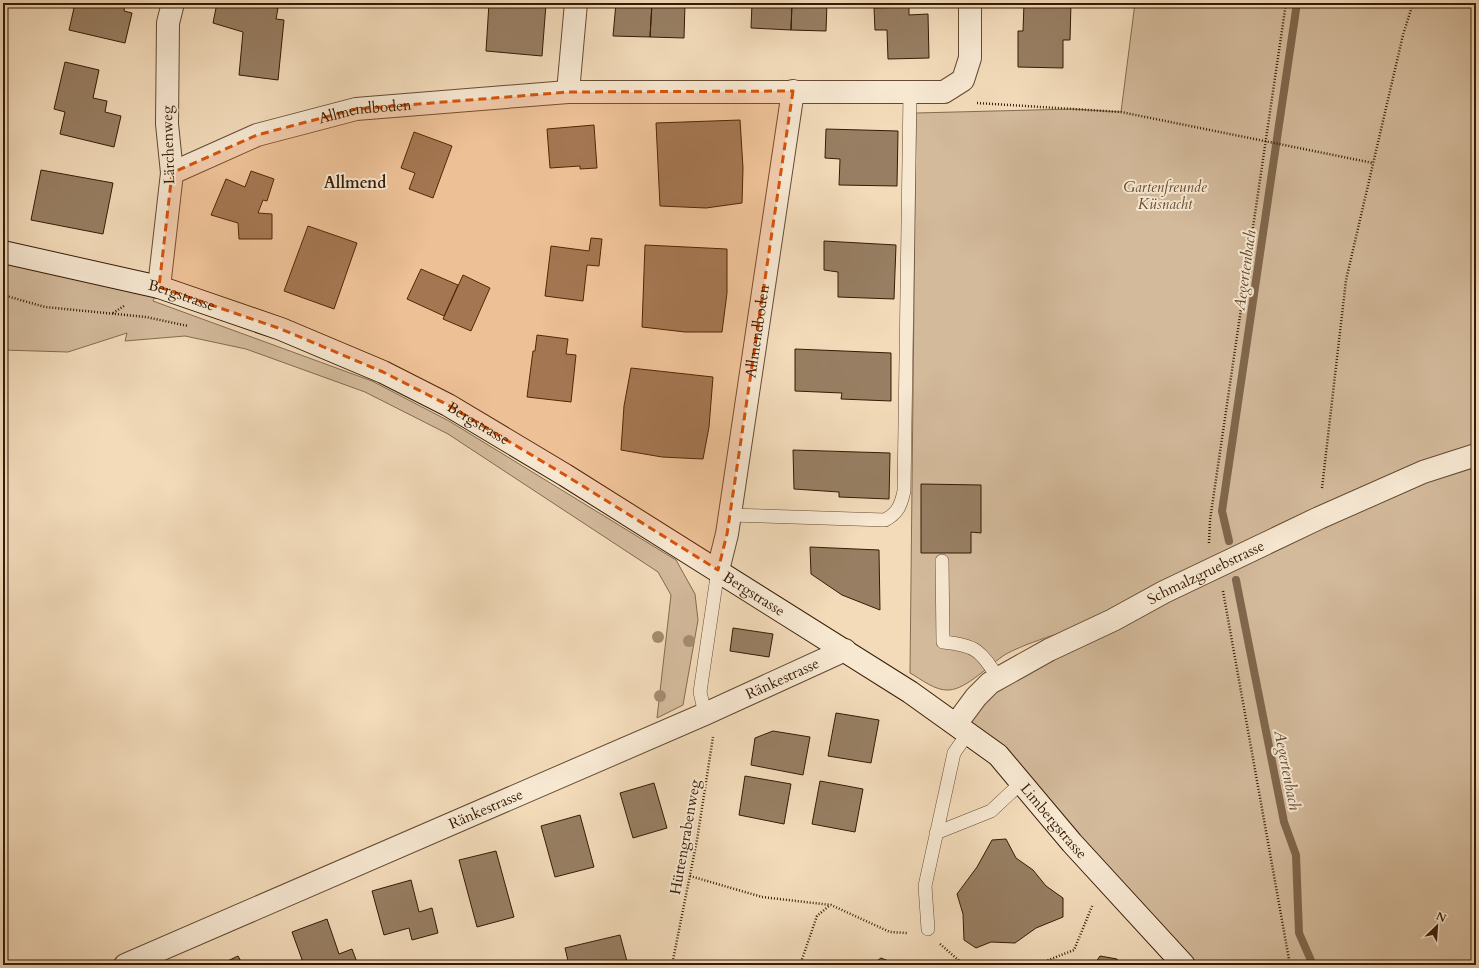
<svg xmlns="http://www.w3.org/2000/svg" width="1479" height="968" viewBox="0 0 1479 968" font-family="Cardo,serif">
  <style>
    .green { fill: #d3ba9b; stroke: #846a50 }
    .lines { fill: none; stroke-linecap: round; stroke-linejoin: round }
    .stream { stroke: #80674c; stroke-width: 8 }
    .building { fill: #987f63; stroke: #351b04 }
    .lane-casing { stroke: #644b32; stroke-width: 14 }
    .street-casing { stroke: #644b32; stroke-width: 24 }
    .secondary-casing { stroke: #351b04; stroke-width: 24 }
    .path { stroke: #351b04; stroke-width: 2.5; stroke-dasharray: 1 2; stroke-linecap: butt }
    .lane { stroke: #f7e8d2; stroke-width: 13 }
    .street { stroke: #f7e8d2; stroke-width: 22 }
    .secondary { stroke: #f7e8d2; stroke-width: 22 }
    .tree { fill: #a48c6f }
    .marked { fill: #d6530b; fill-opacity: 0.2; stroke: #d6530b; stroke-width: 3; stroke-dasharray: 8 5; stroke-linejoin: round }
    .labels { text-anchor: middle; stroke-width: 4; stroke-linejoin: round; paint-order: stroke }
    .street-label { font-size: 15px; fill: #351b04; stroke: #f7e8d2 }
    .park-label { font-size: 15px; font-style: italic; fill: #644b31; stroke: #f7e8d2 }
    .neighbourhood-label { font-size: 16px; font-weight: bold; fill: #351b04; stroke: #f7e8d2 }
    .water-label { font-size: 16px; font-style: italic; fill: #61472e; stroke: #f7e8d2 }
  </style>
  <rect width="100%" height="100%" fill="#f3dbba"/>
  <filter id="stains"><feTurbulence type="fractalNoise" baseFrequency=".005" numOctaves="4"/><feColorMatrix values="0 0 0 0 .2 0 0 0 0 .09 0 0 0 0 .02 0 0 0 .5 -.17"/></filter>
  <radialGradient id="worn" r=".72"><stop offset=".6" stop-color="#630" stop-opacity="0"/><stop offset="1" stop-color="#630" stop-opacity=".3"/></radialGradient>
  <path class="green" d="M1135 3H1476V965H1184L956 724 1060 633C1042 639 1023 645 1006 654 990 664 967 689 949 690 935 691 921 679 910 673L916 113 1073 109 1121 112Z
    M3 252 159 287 153 301 372 381 449 421 676 560 695 594 698 620 683 705 657 718 671 595 658 572 448 434 365 392 246 349 185 336 125 341 127 333 68 352 3 350Z"/>
  <g class="lines">
    <path class="stream" d="M1229 541 1222 511 1297 3
      M1236 580 1284 822 1296 855 1299 933 1313 965"/>
  </g>
  <path class="building" d="M55 3H125L124 11 132 13 125 43 69 30 74 8Z
    M217 3H256L255 5 278 8 276 19 284 20 278 80 239 75 243 32 213 23Z
    M489 3 546 4 542 56 486 51Z
    M616 3H652L650 37 613 36Z
    M652 3H685L684 38 650 37Z
    M752 3H792L791 30 751 28Z
    M792 3H827L826 31 791 30Z
    M1024 3H1071L1070 40H1063V68L1018 67V31H1023Z
    M909 7V15L928 14 929 58 888 59 887 30H875L874 8Z
    M65 62 99 70 93 98 107 101 105 112 121 116 114 147 60 134 65 112 54 109Z
    M740 120 743 168 742 203 706 208 660 206 656 123Z
    M594 125 597 168 580 169V166L550 168 547 129Z
    M826 129 898 131 897 186 839 185 840 159 825 158Z
    M414 132 452 146 433 198 409 189 415 173 401 168Z
    M41 170 113 183 103 234 31 220Z
    M251 171 274 179 267 201 263 200 258 213 272 214V239H239L238 223 211 215 226 179 245 187Z
    M308 226 357 243 334 309 284 291Z
    M591 238 602 239 599 266 587 265 583 301 545 296 551 246 589 251Z
    M824 241 896 245 894 299 838 297V272L824 270Z
    M645 245 727 249V293L722 332H685L642 327Z
    M421 269 458 285 444 316 407 299Z
    M463 275 490 288 471 331 443 319Z
    M537 335 568 339 566 354 576 355 571 402 527 397 533 351H535Z
    M795 349 891 353V401L841 399 842 393 795 391Z
    M631 368 713 377 709 427 703 459 662 457 621 450 624 406Z
    M793 450 890 453 889 499 839 497V492L794 489Z
    M921 484 981 485V533L971 532V553H921Z
    M810 547 879 550 880 610 842 595 811 574Z
    M733 628 773 634 769 657 730 651Z
    M836 713 879 720 871 763 828 756Z
    M773 731 810 737 803 775 751 765 755 738Z
    M745 776 791 784 784 824 739 815Z
    M820 781 863 789 855 832 812 824Z
    M654 783 667 828 633 838 620 793Z
    M580 815 594 867 555 877 541 826Z
    M1006 839 1016 858 1033 870 1046 886 1063 898V917L1036 928 1015 943 991 942 976 948 964 940 963 914 957 894 977 867 992 840Z
    M496 851 514 917 477 927 459 860Z
    M411 880 419 912 432 908 438 933 412 940 409 928 384 935 372 891Z
    M327 919 339 954 352 949 358 965H304L292 932Z
    M620 935 628 965H569L565 948Z
    M238 956 243 965H219Z
    M1100 956 1117 959 1120 965H1094Z
    M881 958 899 965H871Z"/>
  <g class="lines">
    <g class="lane-casing">
      <path id="lane" d="M730 515 885 520C898 513 901 505 904 491L910 92
        M942 561 943 642C976 645 981 651 998 678
        M705 714 700 692 718 570
        M936 833 991 811 1022 782
        M928 929 925 886 954 753 968 733"/>
    </g>
    <g class="street-casing">
      <g id="street">
        <path d="M576 3 568 92H944L963 80 970 58V3"/>
        <path id="s1" d="M172 173 257 135 356 109 568 92"/>
        <path d="M159 287 172 173 167 124 168 23 173 3"/>
        <path id="s2" d="M718 570 727 534 793 91"/>
        <path id="s3" d="M956 724 976 697 990 683 1049 650 1113 620 1164 592 1319 518 1423 472 1476 455"/>
        <path id="s4" d="M125 965 705 714 845 650"/>
      </g>
    </g>
    <g class="secondary-casing">
      <g id="secondary">
        <path id="s5" d="M3 252 159 287 281 329 383 372 448 405 565 475 910 692 998 755 1072 843 1184 965"/>
      </g>
    </g>
    <path class="path" d="M977 103 1121 112 1373 163
      M3 295 45 307 146 317 188 326
      M113 313 124 306
      M1322 488 1346 280 1403 35 1413 3
      M1209 543 1210 520 1286 3
      M1223 591 1290 965
      M690 876 762 897 831 905 890 932 907 933
      M940 944 964 965
      M672 965 697 840 713 737
      M800 965 817 916 830 905
      M1040 965 1046 961 1074 950 1093 904"/>
    <use href="#lane" class="lane"/>
    <use href="#street" class="street"/>
    <use href="#secondary" class="secondary"/>
  </g>
  <g class="tree">
    <circle cx="658" cy="637" r="6"/>
    <circle cx="689" cy="641" r="6"/>
    <circle cx="660" cy="696" r="6"/>
  </g>
  <path class="marked" d="M793 91 727 534 718 570 565 475 448 405 383 372 281 329 159 287 172 173 257 135 356 109 507 97 568 92Z"/>
  <g class="labels">
    <g class="street-label">
      <text dy="5" stroke="none"><textPath href="#s1" startOffset="204">Allmendboden</textPath></text>
      <text transform="translate(168 145) rotate(-92)" y="5">Lärchenweg</text>
      <text dy="5" stroke="none"><textPath href="#s5" startOffset="184">Bergstrasse</textPath></text>
      <text dy="5" stroke="none"><textPath href="#s2" startOffset="242">Allmendboden</textPath></text>
      <text dy="5" stroke="none"><textPath href="#s5" startOffset="508">Bergstrasse</textPath></text>
      <text dy="5" stroke="none"><textPath href="#s3" startOffset="296">Schmalzgruebstrasse</textPath></text>
      <text dy="5" stroke="none"><textPath href="#s5" startOffset="832">Bergstrasse</textPath></text>
      <text dy="5" stroke="none"><textPath href="#s4" startOffset="717">Ränkestrasse</textPath></text>
      <text dy="5" stroke="none"><textPath href="#s4" startOffset="393">Ränkestrasse</textPath></text>
      <text dy="5" stroke="none"><textPath href="#s5" startOffset="1211">Limbergstrasse</textPath></text>
      <text transform="translate(685 837) rotate(-80)" y="5">Hüttengrabenweg</text>
    </g>
    <g class="park-label">
      <text x="1165" y="192">Gartenfreunde<tspan x="1165" dy="17">Küsnacht</tspan></text>
    </g>
    <g class="neighbourhood-label">
      <text x="355" y="188">Allmend</text>
    </g>
    <g class="water-label">
      <text transform="translate(1244 270) rotate(-82)" y="6">Aegertenbach</text>
      <text transform="translate(1288 770) rotate(79)" y="6">Aegertenbach</text>
    </g>
  </g>
  <rect width="1479" height="968" fill="none" stroke="#f3dbba" stroke-width="16"/>
  <rect x="4" y="4" width="1471" height="960" fill="none" stroke="#351b04" stroke-width="2"/>
  <rect x="8" y="8" width="1463" height="952" fill="none" stroke="#351b04"/>
  <g transform="translate(1437 926) rotate(25)" stroke="#f7e8d2" stroke-width="3" paint-order="stroke">
  <path d="M0-3L7 15L0 10L-7 15Z" fill="#351b04"/>
  <text y="-6" font-size="11" font-weight="bold" text-anchor="middle" fill="#351b04">N</text>
  </g>
  <rect width="100%" height="100%" filter="url(#stains)"/>
  <rect width="100%" height="100%" fill="url(#worn)"/>
</svg>
